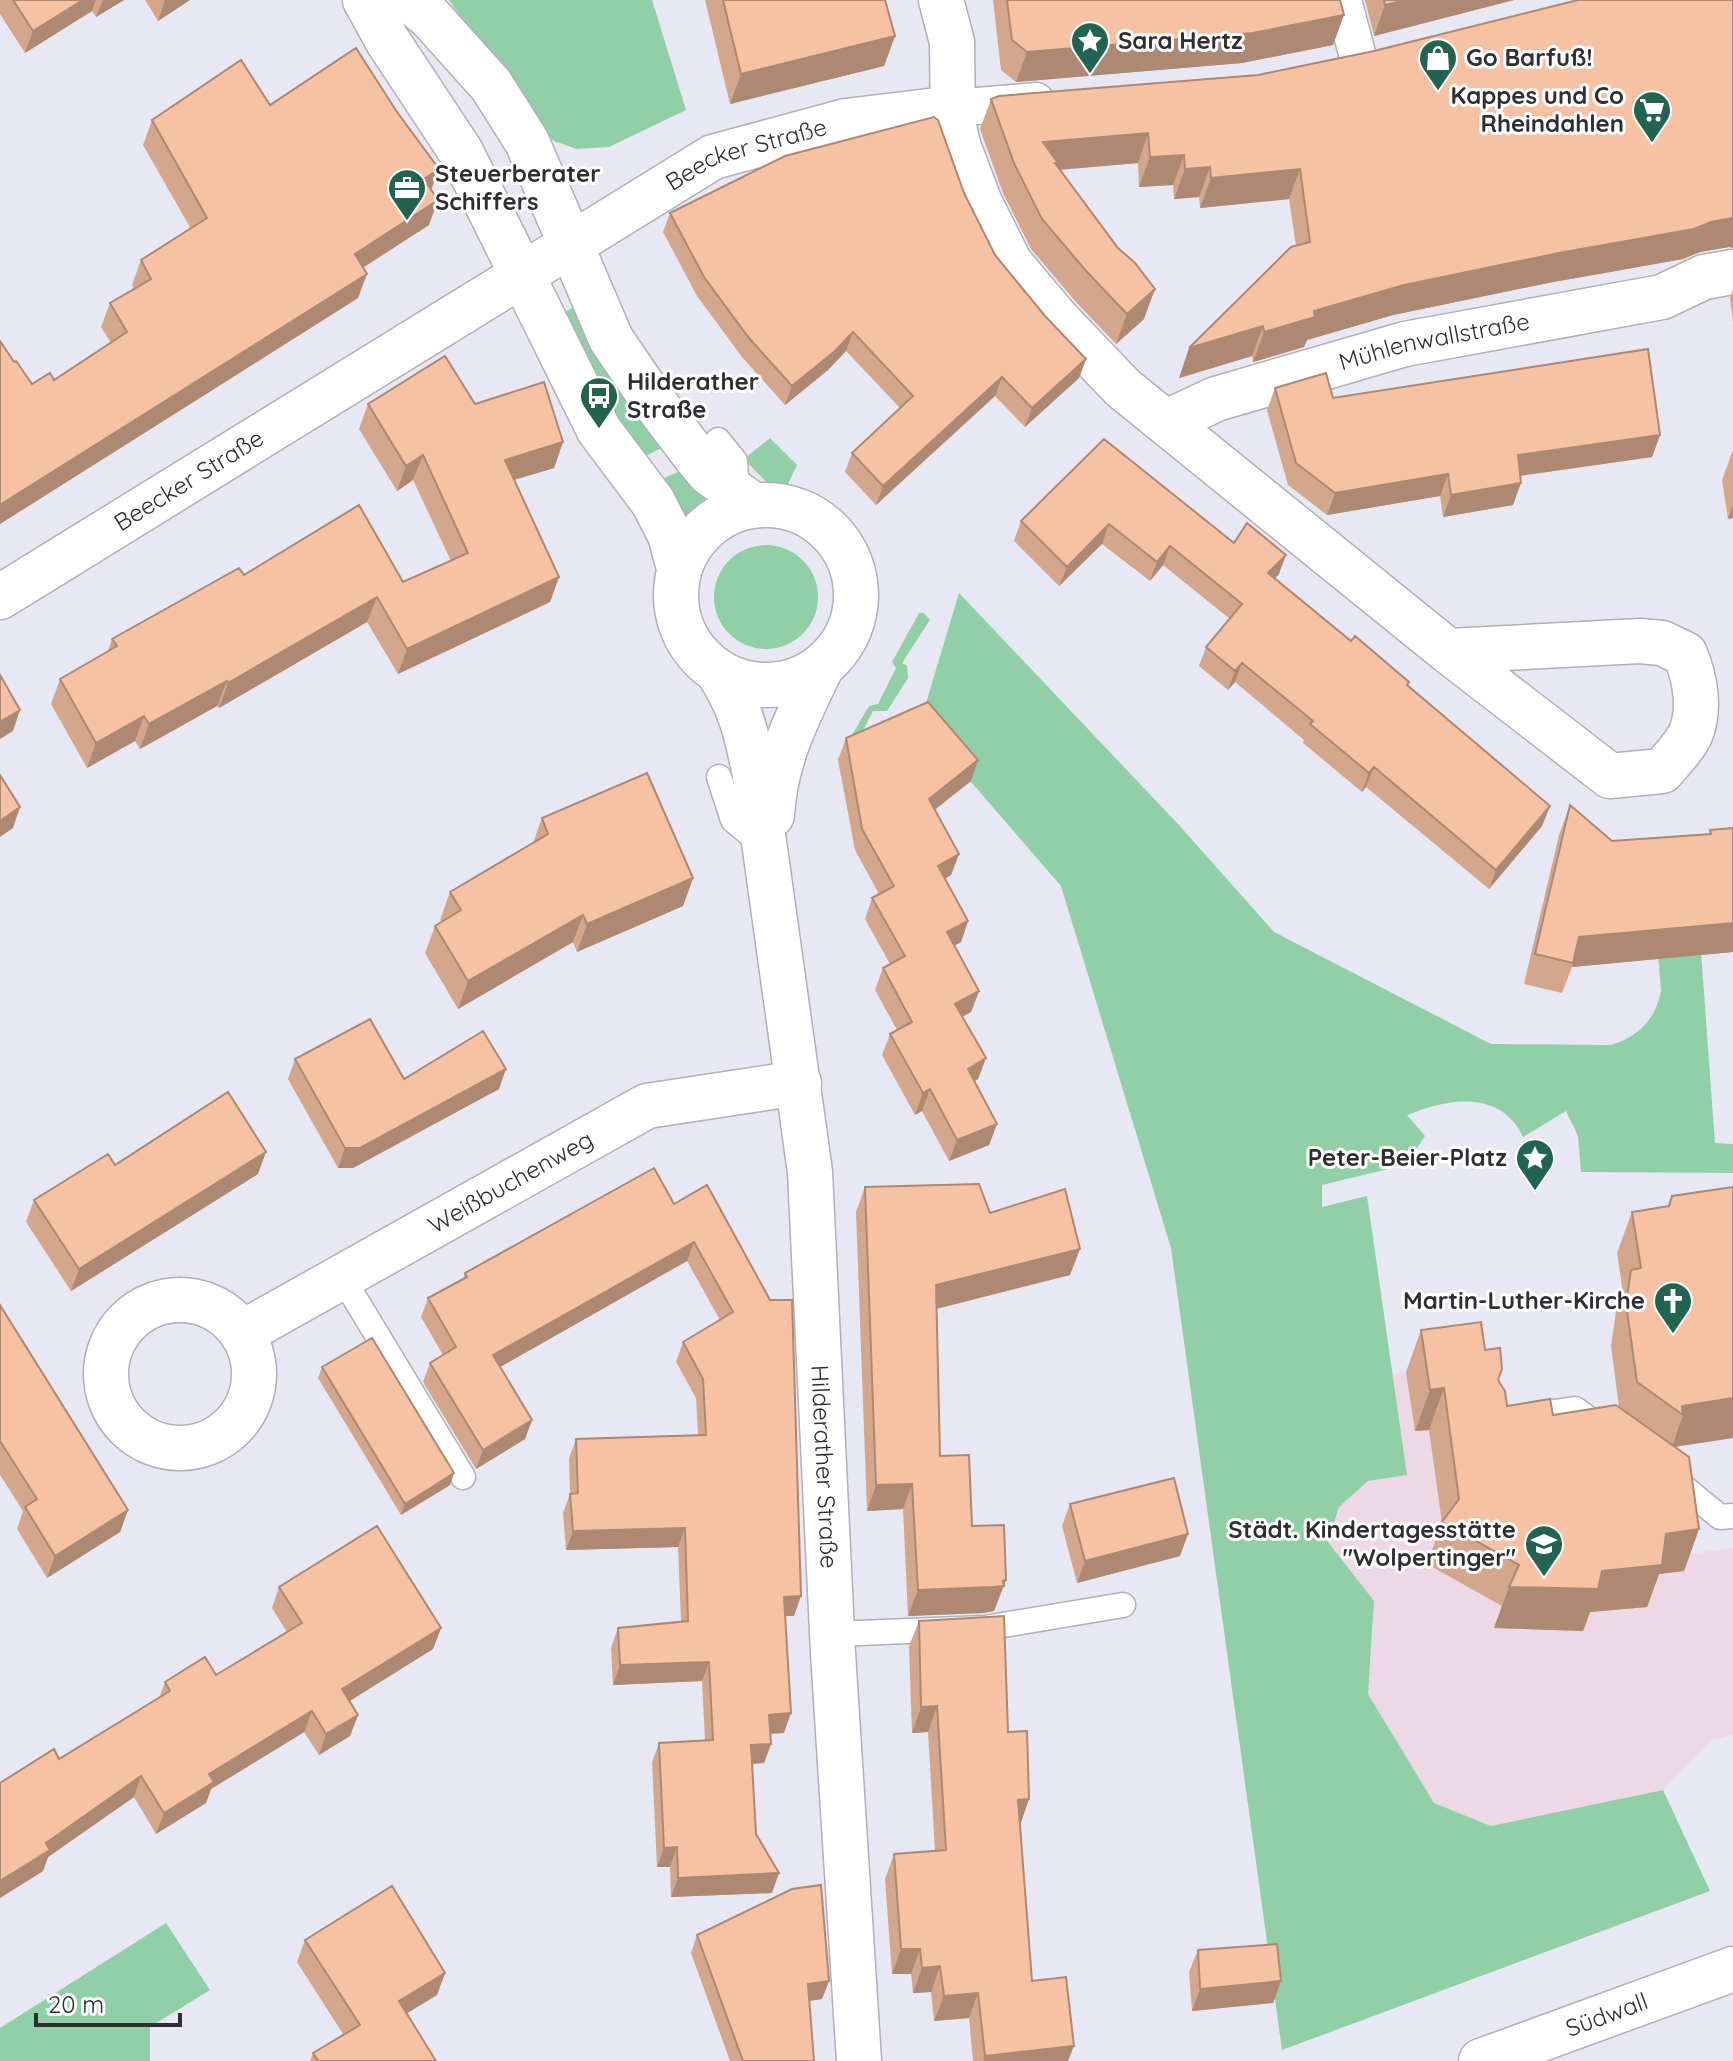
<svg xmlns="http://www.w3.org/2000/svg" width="1733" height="2061" viewBox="0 0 1733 2061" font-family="Quicksand,sans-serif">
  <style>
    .industrial { fill: #eed8e6 }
    .green { fill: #91cfa7 }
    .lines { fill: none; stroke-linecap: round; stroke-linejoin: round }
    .service-casing { stroke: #b0afbb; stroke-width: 27 }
    .pedestrian-casing { stroke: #b0afbb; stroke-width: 39 }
    .minor-casing { stroke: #b0afbb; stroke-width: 47 }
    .tertiary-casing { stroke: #b0afbb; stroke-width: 47 }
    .service { stroke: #fff; stroke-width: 24 }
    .pedestrian { stroke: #fff; stroke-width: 36 }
    .minor { stroke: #fff; stroke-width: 44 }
    .tertiary { stroke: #fff; stroke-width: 44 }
    .wall { fill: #d4a78d }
    .shaded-wall { fill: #ad8873 }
    .building { fill: #f7c2a4; stroke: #ad8873; stroke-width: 2 }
    .labels { text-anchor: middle; stroke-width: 6; stroke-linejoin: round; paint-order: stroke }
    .poi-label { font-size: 24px; font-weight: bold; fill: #2f2e33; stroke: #fff; text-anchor: start }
    .street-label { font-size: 24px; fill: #2f2e33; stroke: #fff }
  </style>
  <rect width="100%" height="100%" fill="#e8e8f4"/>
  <path class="industrial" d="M1466 1364 1470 1391 1682 1555 1733 1548V1735L1712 1740 1663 1790 1492 1826 1434 1803 1367 1694 1374 1624 1328 1542 1339 1507 1368 1481 1407 1475 1392 1374Z"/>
  <path class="green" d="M449 0H652L686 110 609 147 577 149 554 141 535 125Z
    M580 303 669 444 638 460 559 316Z
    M770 438 797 465 784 492 769 485 744 459Z
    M687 468 714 502 684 525 655 482Z
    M714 597a52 52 0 1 1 104 0a52 52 0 1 1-104 0Z
    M959 593 1178 824 1274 932 1491 1044 1611 1045C1639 1036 1655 1020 1661 991L1650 851 1694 856 1715 1143 1733 1144V1173L1581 1172 1578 1136 1566 1111 1523 1137C1500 1088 1447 1099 1407 1115L1425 1136 1417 1148 1413 1163 1322 1185V1207L1367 1196 1407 1475 1368 1481 1339 1507 1328 1542 1374 1601 1368 1694 1434 1803 1491 1826 1663 1790 1710 1891 1282 2050 1171 1248 1061 886 920 723Z
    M919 613H924L930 620 902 663 907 666 908 678 887 711H873L851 754 838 759 869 706 878 704 896 668 892 662Z
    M166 1923 210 1990 150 2027V2061H0V2028Z"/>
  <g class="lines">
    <g class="service-casing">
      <path id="service" d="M718 440 735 461 737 493
        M719 777 733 820 764 846
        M342 1277 463 1477
        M1520 1417 1575 1409 1604 1430
        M1670 1476 1720 1517 1733 1516
        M832 1634 985 1628 1123 1605"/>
    </g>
    <g class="pedestrian-casing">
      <path id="pedestrian" d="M1343 0 1359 61
        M954 108 1036 101"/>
    </g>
    <g class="minor-casing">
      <g id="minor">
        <path d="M941 0 952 42 953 121 958 145 980 203 1010 263 1057 319 1123 388 1448 651 1610 776 1662 771C1672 760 1683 748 1690 735 1701 710 1695 677 1685 654L1662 643 1640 641 1448 651"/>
        <path id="s1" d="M1167 422 1216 399 1405 344 1662 297 1704 277 1733 272"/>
        <path id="s2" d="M0 597 713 157 846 121 954 108"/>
        <circle cx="180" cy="1374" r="74"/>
        <path id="s3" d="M242 1333 647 1106 799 1083"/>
      </g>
    </g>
    <g class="tertiary-casing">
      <g id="tertiary">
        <path d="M365 0 387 40 461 152 599 430 653 502 670 535 679 568"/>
        <path d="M409 0 430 17 491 85 527 142 611 339 649 395 699 461 709 473 753 505"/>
        <circle cx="766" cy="595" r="90"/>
        <path id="s4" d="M718 672C740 706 746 731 754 770L810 1172 833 1653 859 2061"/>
        <path d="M772 815C775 760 798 715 822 666"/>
        <path id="s5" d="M1481 2061 1733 1969"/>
      </g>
    </g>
    <use href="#service" class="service"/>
    <use href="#pedestrian" class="pedestrian"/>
    <use href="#minor" class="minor"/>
    <use href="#tertiary" class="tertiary"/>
  </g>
  <path class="wall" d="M0 0H124L96 17 92 11 25 53 0 14Z
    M145 0H190L158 21Z
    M705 0H885L895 36 884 66 730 104Z
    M993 0H1340L1333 45 1242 63 1016 82 1001 70Z
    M1365 0H1514L1374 36Z
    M1374 51 1729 247 1700 252 1683 259 1548 283 1393 315 1307 340 1304 347 1253 362 1252 356 1179 378 1296 246 1289 199 1200 208 1199 197 1174 199 1173 185 1139 187 1138 163 1060 170 1144 319 1116 344 1076 302 1031 249 1003 193 980 129 991 99 1258 75Z
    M270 105 431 190 429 225 363 268 358 298 0 524 14 362 32 384 54 380 111 343 101 327 110 303 134 289 132 285 141 260 191 229 143 145 152 120Z
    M964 193 995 255 1045 316 1086 359 1079 378 1025 427 995 396 876 505 845 472 852 453 900 408 846 351 828 370 785 405 742 357 697 296 663 232 670 213Z
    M1733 289V322L1730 298Z
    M1275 388 1333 398 1660 435 1652 457 1520 476 1513 505 1443 517 1440 496 1327 515 1288 485 1267 410Z
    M368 404H475L563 442 554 468 514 480 559 577 550 602 398 674 367 622 219 708 217 706 140 749 135 741 87 768 51 704 60 679 108 651 112 639 403 582 451 561 413 480 397 491 359 429Z
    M1104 439 1234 543 1279 574 1275 578 1351 641 1409 682 1408 685 1550 806 1542 826 1489 889 1366 787 1362 792 1303 743 1304 740 1235 682 1228 690 1199 666 1206 647 1230 619 1163 565 1150 581 1102 544 1059 586 1014 541 1021 521Z
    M1733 450V518L1728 519 1722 480Z
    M846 738 971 781 935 810 959 854 951 875 945 879 968 921 961 942 954 946 979 991 971 1012 962 1017 986 1058 978 1079 975 1081 997 1124 989 1145 949 1161 922 1111 915 1115 882 1055 890 1034 897 1030 875 990 883 968 890 964 865 919 872 898 879 894 855 850 838 760Z
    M1570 805 1612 841 1709 834 1710 830 1733 828V952L1572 967 1562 993 1524 984 1559 835Z
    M542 818 693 878 683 906 577 952 573 942 458 1009 425 953 435 926 442 922 440 920 450 892 533 843Z
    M295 1059 404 1079 499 1089 353 1168H338L288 1079Z
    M258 1174 71 1291 26 1222 34 1200Z
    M707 1185 794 1616H785L784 1733 770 1734 771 1744 764 1763 752 1764 756 1834 772 1893 671 1897 670 1867H657L652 1762 659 1743 705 1740 702 1681 613 1685 611 1648 618 1628 681 1621 678 1547 566 1550 563 1513 570 1494 569 1458 576 1439 698 1435 696 1398 676 1362 683 1342 720 1320 687 1261 500 1367 532 1420 525 1439 476 1469 423 1382 430 1363 443 1355 421 1317 428 1298 463 1279 465 1273 674 1204Z
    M865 1187 990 1213 1070 1275 937 1309 940 1456 972 1526 1006 1580 994 1611 983 1613 908 1616 903 1509 867 1511 856 1212Z
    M1733 1187V1438L1675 1447 1699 1529 1684 1571 1659 1574 1647 1607 1590 1612 1583 1631 1494 1628 1502 1606 1427 1564 1442 1523 1429 1430 1415 1431 1406 1372 1421 1330 1485 1350 1498 1380 1507 1406 1553 1415 1619 1407 1611 1346 1616 1312 1623 1292 1617 1253 1632 1212 1668 1206 1672 1196Z
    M0 1305 128 1510 120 1532 47 1578 17 1529 23 1511 0 1475Z
    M322 1367 454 1473 450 1485 401 1515 318 1378Z
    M1070 1504 1180 1556 1077 1583 1062 1526Z
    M279 1587 441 1628 433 1649 350 1701 358 1715 350 1736 319 1755 304 1732 211 1789 206 1803 156 1834 134 1797 48 1857 43 1871 0 1898V1783L59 1759 159 1698 165 1682 216 1675 287 1632 272 1608Z
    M919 1621 1008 1732 1029 1799 1020 1824 1032 1981 1068 2061H973L969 2018 934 2021 931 1992 913 1993 911 1974H892L885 1879 894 1854 935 1851 928 1732 912 1733 909 1646Z
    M697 1935 829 1981 822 1999 809 2001 814 2061H730L691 1953Z
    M305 1940 445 1973 437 1995 406 2013 436 2061H310L313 2053 343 2034 297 1962Z
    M1198 1950 1281 1981 1273 2003 1192 2011 1189 1972Z"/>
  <path class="shaded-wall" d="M83 0H96L92 11 25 53 33 31Z
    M103 0H124L96 17Z
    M165 0H190L158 21Z
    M1406 0H1514L1374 36 1385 5Z
    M1344 15 1333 45 1242 63 1016 82 1027 52Z
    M895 36 884 66 730 104 741 74Z
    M1148 133 1138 163 1055 170 1043 142Z
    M1184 155 1173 185 1139 187 1150 157Z
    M1210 167 1199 197 1174 199 1185 169Z
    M439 169 430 193 424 179Z
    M1300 169 1289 199 1200 208 1211 178Z
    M438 200 429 225 346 278 355 254Z
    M1733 218V248L1729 247 1700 252 1683 259 1548 283 1393 315 1307 340 1304 347 1253 362 1264 332 1314 311 1404 285Z
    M367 274 358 298 0 524V505Z
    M1155 289 1144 319 1116 344 1127 314Z
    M1263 326 1252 356 1179 378 1189 348Z
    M853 332 846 351 828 370 785 405 792 386Z
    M1086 359 1079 378 1025 427 1032 408Z
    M1002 377 995 396 876 505 883 486Z
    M1660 435 1652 457 1510 477 1518 455Z
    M563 442 554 468 496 485 505 460Z
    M423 455 413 480 397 491 406 466Z
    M1448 474 1440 496 1327 515 1335 493Z
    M1521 483 1513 505 1443 517 1451 495Z
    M1733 505V518L1728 519Z
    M1109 524 1102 544 1059 586 1067 567Z
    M1170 546 1163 565 1150 581 1157 562Z
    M1286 555 1279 574 1261 593 1268 573Z
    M559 577 550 602 398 674 407 649Z
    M377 597 367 622 219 708 228 683Z
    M1242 663 1235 682 1228 690 1235 671Z
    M227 681 217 706 140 749 149 724Z
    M20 710 13 731 0 739V722Z
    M144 716 135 741 87 768 96 743Z
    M978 760 971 781 921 820 929 799Z
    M1374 767 1366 787 1362 792 1369 773Z
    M1550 806 1542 826 1489 889 1496 870Z
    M20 807 13 828 0 837V821Z
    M959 854 951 875 930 887 938 866Z
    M693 878 683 906 577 952 587 924Z
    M583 915 573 942 458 1009 468 981Z
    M968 921 961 942 939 953 947 932Z
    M1733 923V952L1572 967 1579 937Z
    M979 991 971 1012 947 1025 955 1004Z
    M986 1058 978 1079 960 1090 968 1069Z
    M506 1069 499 1089 353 1168H338L345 1148Z
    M930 1089 922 1111 915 1115 923 1093Z
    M997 1124 989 1145 949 1161 957 1140Z
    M266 1152 258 1174 71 1291 79 1269Z
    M694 1242 687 1261 486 1375 493 1355Z
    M1080 1249 1070 1275 927 1311 936 1285Z
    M1444 1388 1429 1430 1415 1431 1430 1390Z
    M1733 1398V1438L1672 1447 1683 1415 1682 1406Z
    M532 1420 525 1439 476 1469 483 1450Z
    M454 1473 450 1485 401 1515 405 1504Z
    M912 1484 903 1509 867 1511 876 1485Z
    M128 1510 120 1532 47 1578 55 1556Z
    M685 1528 678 1547 566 1550 573 1531Z
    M1699 1529 1684 1571 1659 1574 1647 1607 1590 1612 1583 1631 1494 1628 1509 1587 1602 1571 1666 1534Z
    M1188 1534 1180 1556 1077 1583 1085 1561Z
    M1006 1580 994 1611 983 1613 908 1616 918 1590Z
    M801 1596 794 1616H777L784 1597Z
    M441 1628 433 1649 335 1710 342 1689Z
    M709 1662 702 1681 613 1685 620 1665Z
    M937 1706 928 1732 912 1733 921 1707Z
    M312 1711 304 1732 211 1789 206 1803 156 1834 164 1813 209 1774Z
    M791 1713 784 1733 762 1734 769 1715Z
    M358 1715 350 1736 319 1755 326 1734Z
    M771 1744 764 1763 744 1764 751 1745Z
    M141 1776 134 1797 48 1857 43 1871 0 1898V1881L46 1843Z
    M1029 1799 1020 1825 1018 1800Z
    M677 1847 670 1867H657L664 1848Z
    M779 1873 772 1893 671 1897 678 1878Z
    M901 1949H920L911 1974H892Z
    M940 1966 931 1992 913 1993 922 1968Z
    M445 1973 437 1995 391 2023 399 2001Z
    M829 1981 822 1999 801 2002 808 1984Z
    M1281 1981 1273 2003 1192 2011 1200 1989Z
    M978 1993 969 2018 934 2021 944 1996Z
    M1074 2046 1068 2061H983L985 2056Z"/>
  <path class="building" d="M13 0H83L33 31Z
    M723 0H885L895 36 741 74Z
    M1007 0H1340L1344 15 1253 33 1027 52 1012 40Z
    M1384 0H1406L1385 5Z
    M1578 0H1733V218L1711 222 1694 229 1559 253 1404 285 1314 311 1315 317 1264 332 1263 326 1189 348 1291 247 1310 242 1300 169 1211 178 1210 167 1185 169 1184 155 1150 157 1148 133 1043 142 1058 163H1055L1118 248 1135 263 1155 289 1127 314 1087 272 1042 219 1014 163 991 99 999 96 1258 75 1374 51Z
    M356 48 397 112 439 169 424 179 438 200 355 254 367 274 0 505V341L14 362 16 361 32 384 50 373 54 380 127 332 110 303 151 279 141 260 207 218 152 120 241 60 270 105Z
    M934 117 938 120 964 193 995 255 1045 316 1086 359 1032 408 1002 377 883 486 852 453 913 396 853 332 835 351 792 386 749 338 704 277 670 213 785 156Z
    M1648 349 1660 435 1518 455 1521 483 1451 495 1448 474 1335 493 1296 463 1275 388 1326 373 1333 398Z
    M445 356 475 404 544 382 563 442 505 460 559 577 407 649 377 597 228 683 227 681 149 724 144 716 96 743 60 679 117 646 112 639 239 568 244 575 359 505 403 582 468 553 423 455 406 466 368 404Z
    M1104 439 1234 543 1247 523 1286 555 1268 573 1351 641 1355 636 1409 682 1407 685 1550 806 1496 870 1374 767 1369 773 1310 724 1313 721 1242 663 1235 671 1206 647 1242 604 1170 546 1157 562 1109 524 1067 567 1021 521Z
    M0 675 20 710 0 722Z
    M928 702 978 760 929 799 959 854 938 866 968 921 947 932 979 991 955 1004 986 1058 968 1069 997 1124 957 1140 930 1089 923 1093 890 1034 912 1022 883 968 905 956 872 898 894 886 862 829 846 738Z
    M647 773 693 878 587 924 583 915 468 981 435 926 461 910 450 892 548 834 542 818Z
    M0 775 20 807 0 821Z
    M1570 805 1612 841 1711 834 1710 830 1733 828V923L1579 937 1573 963 1535 954Z
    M370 1019 404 1079 483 1031 506 1069 360 1148H345L295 1059Z
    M228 1092 266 1152 79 1269 34 1200 108 1154 115 1165Z
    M654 1168 674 1204 707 1185 770 1300H792L801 1596 784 1597 791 1713 769 1715 771 1744 751 1745 756 1834 779 1873 678 1878 677 1847 664 1848 659 1743 713 1740 709 1662 620 1665 618 1628 688 1621 685 1528 573 1531 570 1494 578 1493 576 1439 706 1435 703 1379 683 1342 733 1312 694 1242 493 1355 532 1420 483 1450 430 1363 456 1347 428 1298 467 1277 465 1273Z
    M979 1184 990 1213 1065 1189 1080 1249 936 1285 940 1456 969 1455 972 1526 1004 1525 1006 1580 1003 1581 1004 1586 993 1587 918 1590 912 1484 876 1485 865 1187Z
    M1733 1187V1398L1682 1406 1683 1415 1637 1382 1626 1304 1631 1270 1641 1268 1632 1212 1669 1206 1672 1196Z
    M0 1305 128 1510 55 1556 25 1507 37 1499 0 1441Z
    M1481 1322 1485 1350 1500 1348 1502 1369 1498 1380 1505 1391 1507 1406 1550 1399 1553 1415 1616 1405 1689 1457 1699 1529 1666 1534 1662 1565 1602 1571 1598 1589 1509 1587 1519 1565 1442 1522 1459 1499 1444 1388 1430 1390 1421 1330Z
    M372 1338 454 1473 405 1504 322 1367Z
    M1174 1478 1188 1534 1085 1561 1070 1504Z
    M377 1526 441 1628 342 1689 358 1715 326 1734 312 1711 209 1774 214 1782 164 1813 141 1776 46 1843 50 1850 0 1881V1783L54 1749 59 1759 170 1691 165 1682 205 1657 216 1675 302 1623 279 1587Z
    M1004 1616 1008 1732 1027 1731 1029 1799 1018 1800 1032 1981 1066 1977 1074 2046 985 2056 978 1993 944 1996 940 1966 922 1968 920 1949H901L894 1854 946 1850 937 1706 921 1707 919 1621Z
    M821 1885 829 1981 808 1984 814 2061H743L697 1935 792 1889Z
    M392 1886 445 1973 399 2001 436 2061H318L313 2053 360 2025 305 1940Z
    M1277 1944 1281 1981 1200 1989 1198 1950Z"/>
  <defs>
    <g id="sight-pin" transform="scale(2)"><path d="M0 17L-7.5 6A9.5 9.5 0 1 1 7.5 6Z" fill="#226351" stroke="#fff"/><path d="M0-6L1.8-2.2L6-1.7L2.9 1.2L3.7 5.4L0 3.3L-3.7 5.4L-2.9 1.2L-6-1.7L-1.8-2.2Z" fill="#fff"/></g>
    <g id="shop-pin" transform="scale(2)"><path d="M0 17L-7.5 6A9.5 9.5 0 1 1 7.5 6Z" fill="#226351" stroke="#fff"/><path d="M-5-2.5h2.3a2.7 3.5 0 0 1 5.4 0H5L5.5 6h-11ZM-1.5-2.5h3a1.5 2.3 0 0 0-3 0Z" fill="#fff"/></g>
    <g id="supermarket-pin" transform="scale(2)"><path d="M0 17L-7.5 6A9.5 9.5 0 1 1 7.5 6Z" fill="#226351" stroke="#fff"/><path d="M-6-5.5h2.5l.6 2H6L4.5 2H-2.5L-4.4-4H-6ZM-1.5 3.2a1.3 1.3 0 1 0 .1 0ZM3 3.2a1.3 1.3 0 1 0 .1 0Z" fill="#fff"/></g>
    <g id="office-pin" transform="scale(2)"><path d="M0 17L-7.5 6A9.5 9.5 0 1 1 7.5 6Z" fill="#226351" stroke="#fff"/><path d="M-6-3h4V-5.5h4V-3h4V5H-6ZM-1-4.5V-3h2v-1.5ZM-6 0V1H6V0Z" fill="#fff"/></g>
    <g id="bus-pin" transform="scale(2)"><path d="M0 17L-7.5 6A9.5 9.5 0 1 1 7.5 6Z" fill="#226351" stroke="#fff"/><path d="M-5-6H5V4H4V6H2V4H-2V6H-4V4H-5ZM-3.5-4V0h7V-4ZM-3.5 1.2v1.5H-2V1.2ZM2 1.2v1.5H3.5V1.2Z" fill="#fff"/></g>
    <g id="church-pin" transform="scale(2)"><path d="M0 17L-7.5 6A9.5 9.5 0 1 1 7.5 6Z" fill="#226351" stroke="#fff"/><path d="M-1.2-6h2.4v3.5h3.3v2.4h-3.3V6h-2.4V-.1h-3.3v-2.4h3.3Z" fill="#fff"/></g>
    <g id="school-pin" transform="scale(2)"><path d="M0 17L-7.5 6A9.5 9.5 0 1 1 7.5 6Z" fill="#226351" stroke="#fff"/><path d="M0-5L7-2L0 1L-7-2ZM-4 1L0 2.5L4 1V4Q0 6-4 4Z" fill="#fff"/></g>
  </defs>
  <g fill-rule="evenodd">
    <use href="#sight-pin" x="1090" y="41"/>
    <use href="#shop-pin" x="1438" y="58"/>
    <use href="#supermarket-pin" x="1652" y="110"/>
    <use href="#office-pin" x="407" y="188"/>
    <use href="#bus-pin" x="599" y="396"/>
    <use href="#sight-pin" x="1535" y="1158"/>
    <use href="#church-pin" x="1673" y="1301"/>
    <use href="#school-pin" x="1544" y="1544"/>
  </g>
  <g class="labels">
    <g class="poi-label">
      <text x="1118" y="49">Sara Hertz</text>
      <text x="1466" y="66">Go Barfuß!</text>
      <text x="1624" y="104" text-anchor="end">Kappes und Co<tspan x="1624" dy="28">Rheindahlen</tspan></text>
      <text x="435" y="182">Steuerberater<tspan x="435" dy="28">Schiffers</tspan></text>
      <text x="627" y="390">Hilderather<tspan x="627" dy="28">Straße</tspan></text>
      <text x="1507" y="1166" text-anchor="end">Peter-Beier-Platz</text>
      <text x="1645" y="1309" text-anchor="end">Martin-Luther-Kirche</text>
      <text x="1516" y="1538" text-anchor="end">Städt. Kindertagesstätte<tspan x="1516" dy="28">"Wolpertinger"</tspan></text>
    </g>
    <g class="street-label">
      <text dy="8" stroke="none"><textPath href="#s2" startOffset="870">Beecker Straße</textPath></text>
      <text dy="8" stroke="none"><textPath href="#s1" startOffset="280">Mühlenwallstraße</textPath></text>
      <text dy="8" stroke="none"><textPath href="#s2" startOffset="222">Beecker Straße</textPath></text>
      <text dy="8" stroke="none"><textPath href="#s3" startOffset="308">Weißbuchenweg</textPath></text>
      <text dy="8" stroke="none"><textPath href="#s4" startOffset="806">Hilderather Straße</textPath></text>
      <text dy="8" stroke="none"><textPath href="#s5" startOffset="134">Südwall</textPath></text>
    </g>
  </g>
  <path d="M36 2013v12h144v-12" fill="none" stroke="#2f2e33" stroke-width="4"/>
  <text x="48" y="2013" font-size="24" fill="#2f2e33" stroke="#ffffff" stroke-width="6" paint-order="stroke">20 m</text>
</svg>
